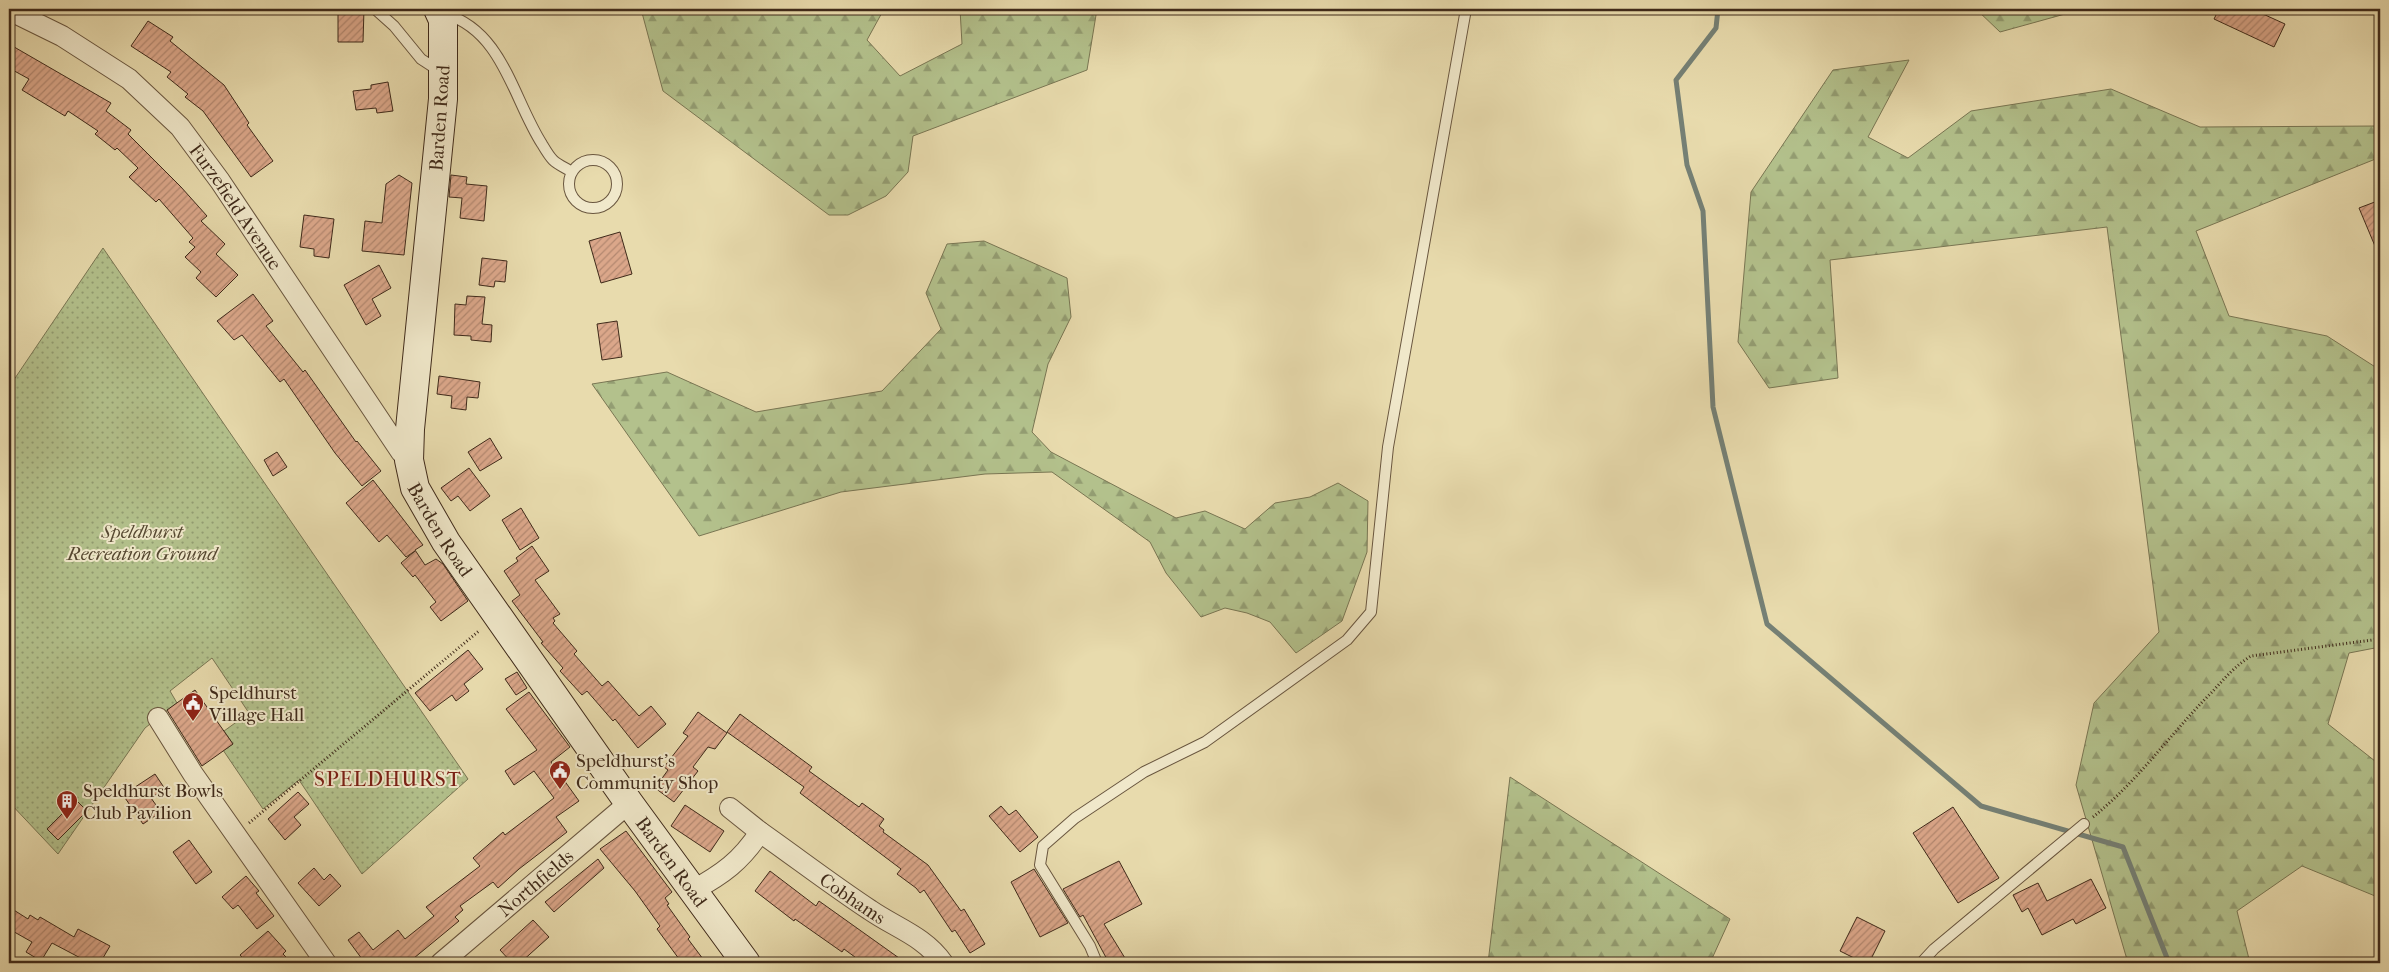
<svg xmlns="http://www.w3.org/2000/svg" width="2389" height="972" viewBox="0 0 2389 972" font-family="'IM FELL French Canon',serif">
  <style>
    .forest { fill: url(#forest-firs); stroke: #797653 }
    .park { fill: url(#park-dots); stroke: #797653 }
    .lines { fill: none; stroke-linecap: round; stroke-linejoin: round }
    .stream { stroke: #758075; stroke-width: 5 }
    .building { fill: url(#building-hatch); stroke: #3f2a1a }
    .lane-casing { stroke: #69563f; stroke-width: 12 }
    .street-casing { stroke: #69563f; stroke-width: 22 }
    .secondary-casing { stroke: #3f2a1a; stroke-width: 30 }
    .path { stroke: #3f2a1a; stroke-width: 3; stroke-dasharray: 1 2.5; stroke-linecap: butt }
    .lane { stroke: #f0e8ca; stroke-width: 10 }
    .street { stroke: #f0e8ca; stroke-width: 20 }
    .secondary { stroke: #f0e8ca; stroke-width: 28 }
    .labels { text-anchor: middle; stroke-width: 4; stroke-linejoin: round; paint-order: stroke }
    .street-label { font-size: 19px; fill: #3f2a1a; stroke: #f0e8ca }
    .park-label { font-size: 19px; font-style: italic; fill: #564831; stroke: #f0e8ca }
    .poi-label { font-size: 19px; fill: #3f2a1a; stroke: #f0e8ca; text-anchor: start }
    .quarter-label { font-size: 21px; letter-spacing: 1px; fill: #7a1f14; stroke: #f0e8ca }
  </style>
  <defs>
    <pattern id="forest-firs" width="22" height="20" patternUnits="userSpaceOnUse" patternTransform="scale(1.25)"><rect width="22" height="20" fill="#b3c18c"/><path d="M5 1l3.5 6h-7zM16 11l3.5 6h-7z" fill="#939d72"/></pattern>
    <pattern id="park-dots" width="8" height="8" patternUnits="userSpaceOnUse" patternTransform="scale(1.25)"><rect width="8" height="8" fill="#b3c18c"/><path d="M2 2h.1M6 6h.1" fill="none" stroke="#939d72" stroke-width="1.8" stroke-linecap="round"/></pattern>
    <pattern id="building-hatch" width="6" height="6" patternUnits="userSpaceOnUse" patternTransform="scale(1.25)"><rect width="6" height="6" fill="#dba78a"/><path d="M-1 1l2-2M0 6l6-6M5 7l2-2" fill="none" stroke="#b38870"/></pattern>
  </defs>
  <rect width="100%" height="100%" fill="#e8dbad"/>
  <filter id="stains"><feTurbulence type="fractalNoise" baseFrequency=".004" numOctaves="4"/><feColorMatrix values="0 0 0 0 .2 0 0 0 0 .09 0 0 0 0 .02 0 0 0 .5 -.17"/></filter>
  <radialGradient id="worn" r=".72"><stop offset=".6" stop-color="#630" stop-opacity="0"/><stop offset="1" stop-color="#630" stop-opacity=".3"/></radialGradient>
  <path class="forest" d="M641 9H884L867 40 900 76 962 44 960 9H1097L1087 70 913 136 908 172 886 196 848 215H829L663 91Z
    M1976 9H2083L2000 32Z
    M1909 60 1868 137 1908 158 1971 111 2111 89 2200 127 2378 126V158L2196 231 2229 316 2327 336 2380 370V647L2349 653 2328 724 2380 765V898L2302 866 2237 911 2250 963H2128L2076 785 2094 703 2159 632 2107 227 1830 260 1838 378 1769 388 1738 342 1751 192 1833 70Z
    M984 241 1067 278 1071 317 1048 364 1032 432 1051 452 1176 518 1205 511 1245 529 1275 503 1310 497 1338 483 1368 501 1367 552 1342 621 1296 653 1270 622 1247 613 1225 608 1201 617 1166 573 1150 542 1052 472 985 474 841 492 699 536 592 384 667 372 756 412 882 391 941 329 926 293 947 244Z
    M1510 777 1730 919 1710 963H1488Z"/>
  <path class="park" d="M103 248 468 779 362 874 299 780 263 809 223 750 233 744 224 731 249 713 212 658 170 691 177 703 145 728 58 854 9 802V387Z"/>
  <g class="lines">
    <path class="stream" d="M1718 9 1716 28 1676 80 1687 165 1703 211 1713 407 1767 624 1981 806 2123 847 2169 963"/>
  </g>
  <path class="building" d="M338 9H364L363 42H338Z
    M2219 9H2252L2285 24 2274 47 2214 19Z
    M148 21 173 37 170 41 224 85 249 123 247 125 273 161 251 177 203 111 185 97 188 94 167 77 171 72 131 46Z
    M9 44 111 103 106 111 131 130 128 134 181 187 207 216 201 221 225 244 216 254 238 275 216 297 196 278 201 272 185 257 195 247 189 242 193 238 159 199 156 202 129 177 138 168 117 148 115 150 95 134 98 131 68 111 65 116 22 90 29 79 9 68Z
    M388 82 393 111 377 113 376 108 356 110 353 91 371 89V85Z
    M399 175 412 183 404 255 362 251 365 221 382 223 386 184Z
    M451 175 467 177 466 184 487 186 484 221 460 218 462 198 449 197Z
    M2380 200V258L2359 208Z
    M304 215 334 219 329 258 314 256V249L300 247Z
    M620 232 632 274 601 283 589 241Z
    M482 258 507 261 505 282 495 281 494 287 479 285Z
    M379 265 391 288 372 299 381 316 366 325 344 285Z
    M253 294 273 321 266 326 303 372 305 370 356 442 357 441 381 471 362 486 335 453 284 379 280 382 242 335 234 340 217 321Z
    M467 296 485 297 482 324 492 325 491 342 471 340V336L454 335 455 304 466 305Z
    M617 321 622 357 602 360 597 324Z
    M439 376 480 382 478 398 467 397 466 410 451 408 452 396 437 394Z
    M490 438 502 458 480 471 468 452Z
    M277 452 287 467 273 476 264 460Z
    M469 468 490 496 470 511 458 496 451 501 441 488Z
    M373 480 423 545 415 550 425 565 436 559 443 564 468 601 441 621 430 607 436 602 415 575 413 577 401 563 415 551 406 557 387 535 379 542 346 503Z
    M521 508 539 538 520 550 502 520Z
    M532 546 549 571 535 580 560 614 553 618 555 621 553 623 577 651 574 654 602 686 608 681 639 716 651 706 666 724 638 748 615 719 613 721 587 691 582 695 560 671 563 668 541 643 543 642 512 601 520 595 504 571 518 561 516 558Z
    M468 650 483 669 464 684 469 691 456 701 452 695 430 711 415 693Z
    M517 672 527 688 516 695 505 679Z
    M195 690 233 744 202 766 167 710Z
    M529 692 570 747 551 762 579 801 556 817 567 832 519 869 498 888 493 882 460 906 463 910 455 917 459 921 408 963H357L362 959 348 940 359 932 373 950 398 930 405 939 434 916 426 907 480 866 473 858 503 832 505 835 554 798 534 771 514 785 505 771 537 750 506 709Z
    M698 712 727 733 715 749 708 747 693 767 698 771 674 802 655 788 668 770 664 767 688 736 683 733Z
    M740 714 812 767 809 771 859 807 862 803 884 819 879 826 884 830 883 832 928 865 961 911 964 909 985 944 970 953 955 930 952 932 924 890 920 893 916 888 897 874 901 869 800 793 804 787 727 732Z
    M155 774 165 789 151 798 161 812 143 824 123 795Z
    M298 792 309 804 294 817 301 825 285 840 268 819Z
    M76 800 87 811 58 840 47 829Z
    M685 805 724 831 710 852 671 826Z
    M1001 806 1009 815 1016 810 1038 837 1020 852 989 816Z
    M1953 807 1999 878 1958 903 1913 833Z
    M626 831 672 892 665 898 669 904 667 905 690 937 688 939 706 963H682L657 929 660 926 635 891 600 849Z
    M189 840 212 872 196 884 173 852Z
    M598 859 604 868 554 912 545 902Z
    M1119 861 1142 904 1104 924 1128 963H1109L1083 915 1080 917 1063 889Z
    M314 868 324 880 330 874 341 886 319 906 298 883Z
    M1034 869 1068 923 1040 937 1011 882Z
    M770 871 816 906 819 901 906 963H863L844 949 842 952 795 919 794 921 755 891Z
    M246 876 259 891 256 893 274 916 257 929 238 905 233 909 222 897Z
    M2091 879 2106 908 2076 924 2073 919 2042 935 2028 908 2022 912 2013 895 2038 883 2047 901Z
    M9 907 28 919 30 915 38 920 40 917 74 937 78 929 110 946 100 963H90L52 943 41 961 26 952 32 942 9 929Z
    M1857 917 1885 931 1869 963H1864L1840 951Z
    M533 920 549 937 520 963H512L500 950Z
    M268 931 286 951 283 954 292 963H247L240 955Z"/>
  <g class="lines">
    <g class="lane-casing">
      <path id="lane" d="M375 9 394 26 421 59 441 72
        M445 14C503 31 513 99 542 144 545 149 549 156 553 160 558 165 566 168 572 172
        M569 184a24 24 0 1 1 48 0a24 24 0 1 1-48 0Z
        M1097 963 1090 946 1040 865 1043 846 1075 818 1144 772 1205 742 1347 640 1371 612 1388 447 1466 9
        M1921 963 1934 949 2084 824"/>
    </g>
    <g class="street-casing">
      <g id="street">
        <path id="s1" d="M9 10 62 36 129 79 180 127 220 181 401 452 409 460"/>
        <path d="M158 718 193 774 326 963"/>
        <path d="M730 808 760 832"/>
        <path id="s2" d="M692 891C723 874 741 861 760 832 797 858 832 885 870 910 896 928 924 936 943 963"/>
        <path id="s3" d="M441 963 629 803"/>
      </g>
    </g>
    <g class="secondary-casing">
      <g id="secondary">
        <path id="s4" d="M438 9 443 20V99L410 429 409 460 415 488 446 542 629 803 746 963"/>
      </g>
    </g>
    <path class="path" d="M2093 817C2139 780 2170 734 2212 692 2224 679 2236 665 2251 656L2380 639
      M249 823 480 630"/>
    <use href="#lane" class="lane"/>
    <use href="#street" class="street"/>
    <use href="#secondary" class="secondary"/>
  </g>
  <defs>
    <g id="civic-pin" transform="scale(1.125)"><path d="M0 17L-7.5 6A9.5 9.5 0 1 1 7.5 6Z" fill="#8f2418" stroke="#f0e8ca"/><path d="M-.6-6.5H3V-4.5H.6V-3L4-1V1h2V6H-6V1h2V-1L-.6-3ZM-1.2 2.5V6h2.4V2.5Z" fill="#fff"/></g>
    <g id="building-pin" transform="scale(1.125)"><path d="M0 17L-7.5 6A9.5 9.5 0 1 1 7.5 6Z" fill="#8f2418" stroke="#f0e8ca"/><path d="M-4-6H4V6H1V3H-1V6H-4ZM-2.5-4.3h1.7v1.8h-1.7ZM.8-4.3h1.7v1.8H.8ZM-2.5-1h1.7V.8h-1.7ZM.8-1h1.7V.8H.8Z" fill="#fff"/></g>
  </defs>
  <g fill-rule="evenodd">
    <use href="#civic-pin" x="193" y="703"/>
    <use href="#civic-pin" x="560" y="771"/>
    <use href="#building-pin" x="67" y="801"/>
  </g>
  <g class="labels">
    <g class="street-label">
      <text transform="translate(439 118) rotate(-86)" y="7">Barden Road</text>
      <text dy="7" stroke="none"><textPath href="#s1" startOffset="306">Furzefield Avenue</textPath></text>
      <text dy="7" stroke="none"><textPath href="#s4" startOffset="531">Barden Road</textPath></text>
      <text dy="7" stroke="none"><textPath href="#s4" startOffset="936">Barden Road</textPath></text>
      <text dy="7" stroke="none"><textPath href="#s3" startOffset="124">Northfields</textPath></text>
      <text dy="7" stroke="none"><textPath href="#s2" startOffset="205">Cobhams</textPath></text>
    </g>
    <g class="park-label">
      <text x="142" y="538">Speldhurst<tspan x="142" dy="22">Recreation Ground</tspan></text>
    </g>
    <g class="poi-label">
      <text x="209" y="699">Speldhurst<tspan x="209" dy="22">Village Hall</tspan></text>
      <text x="576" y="767">Speldhurst's<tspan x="576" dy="22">Community Shop</tspan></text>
      <text x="83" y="797">Speldhurst Bowls<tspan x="83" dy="22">Club Pavilion</tspan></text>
    </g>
    <g class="quarter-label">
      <text x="388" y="786">SPELDHURST</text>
    </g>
  </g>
  <rect width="2389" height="972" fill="none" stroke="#e8dbad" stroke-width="30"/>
  <rect x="10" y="10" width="2369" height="952" fill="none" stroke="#3f2a1a" stroke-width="2.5"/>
  <rect x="15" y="15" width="2359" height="942" fill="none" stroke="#3f2a1a"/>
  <rect width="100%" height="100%" filter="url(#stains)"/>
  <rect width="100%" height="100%" fill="url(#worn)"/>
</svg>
